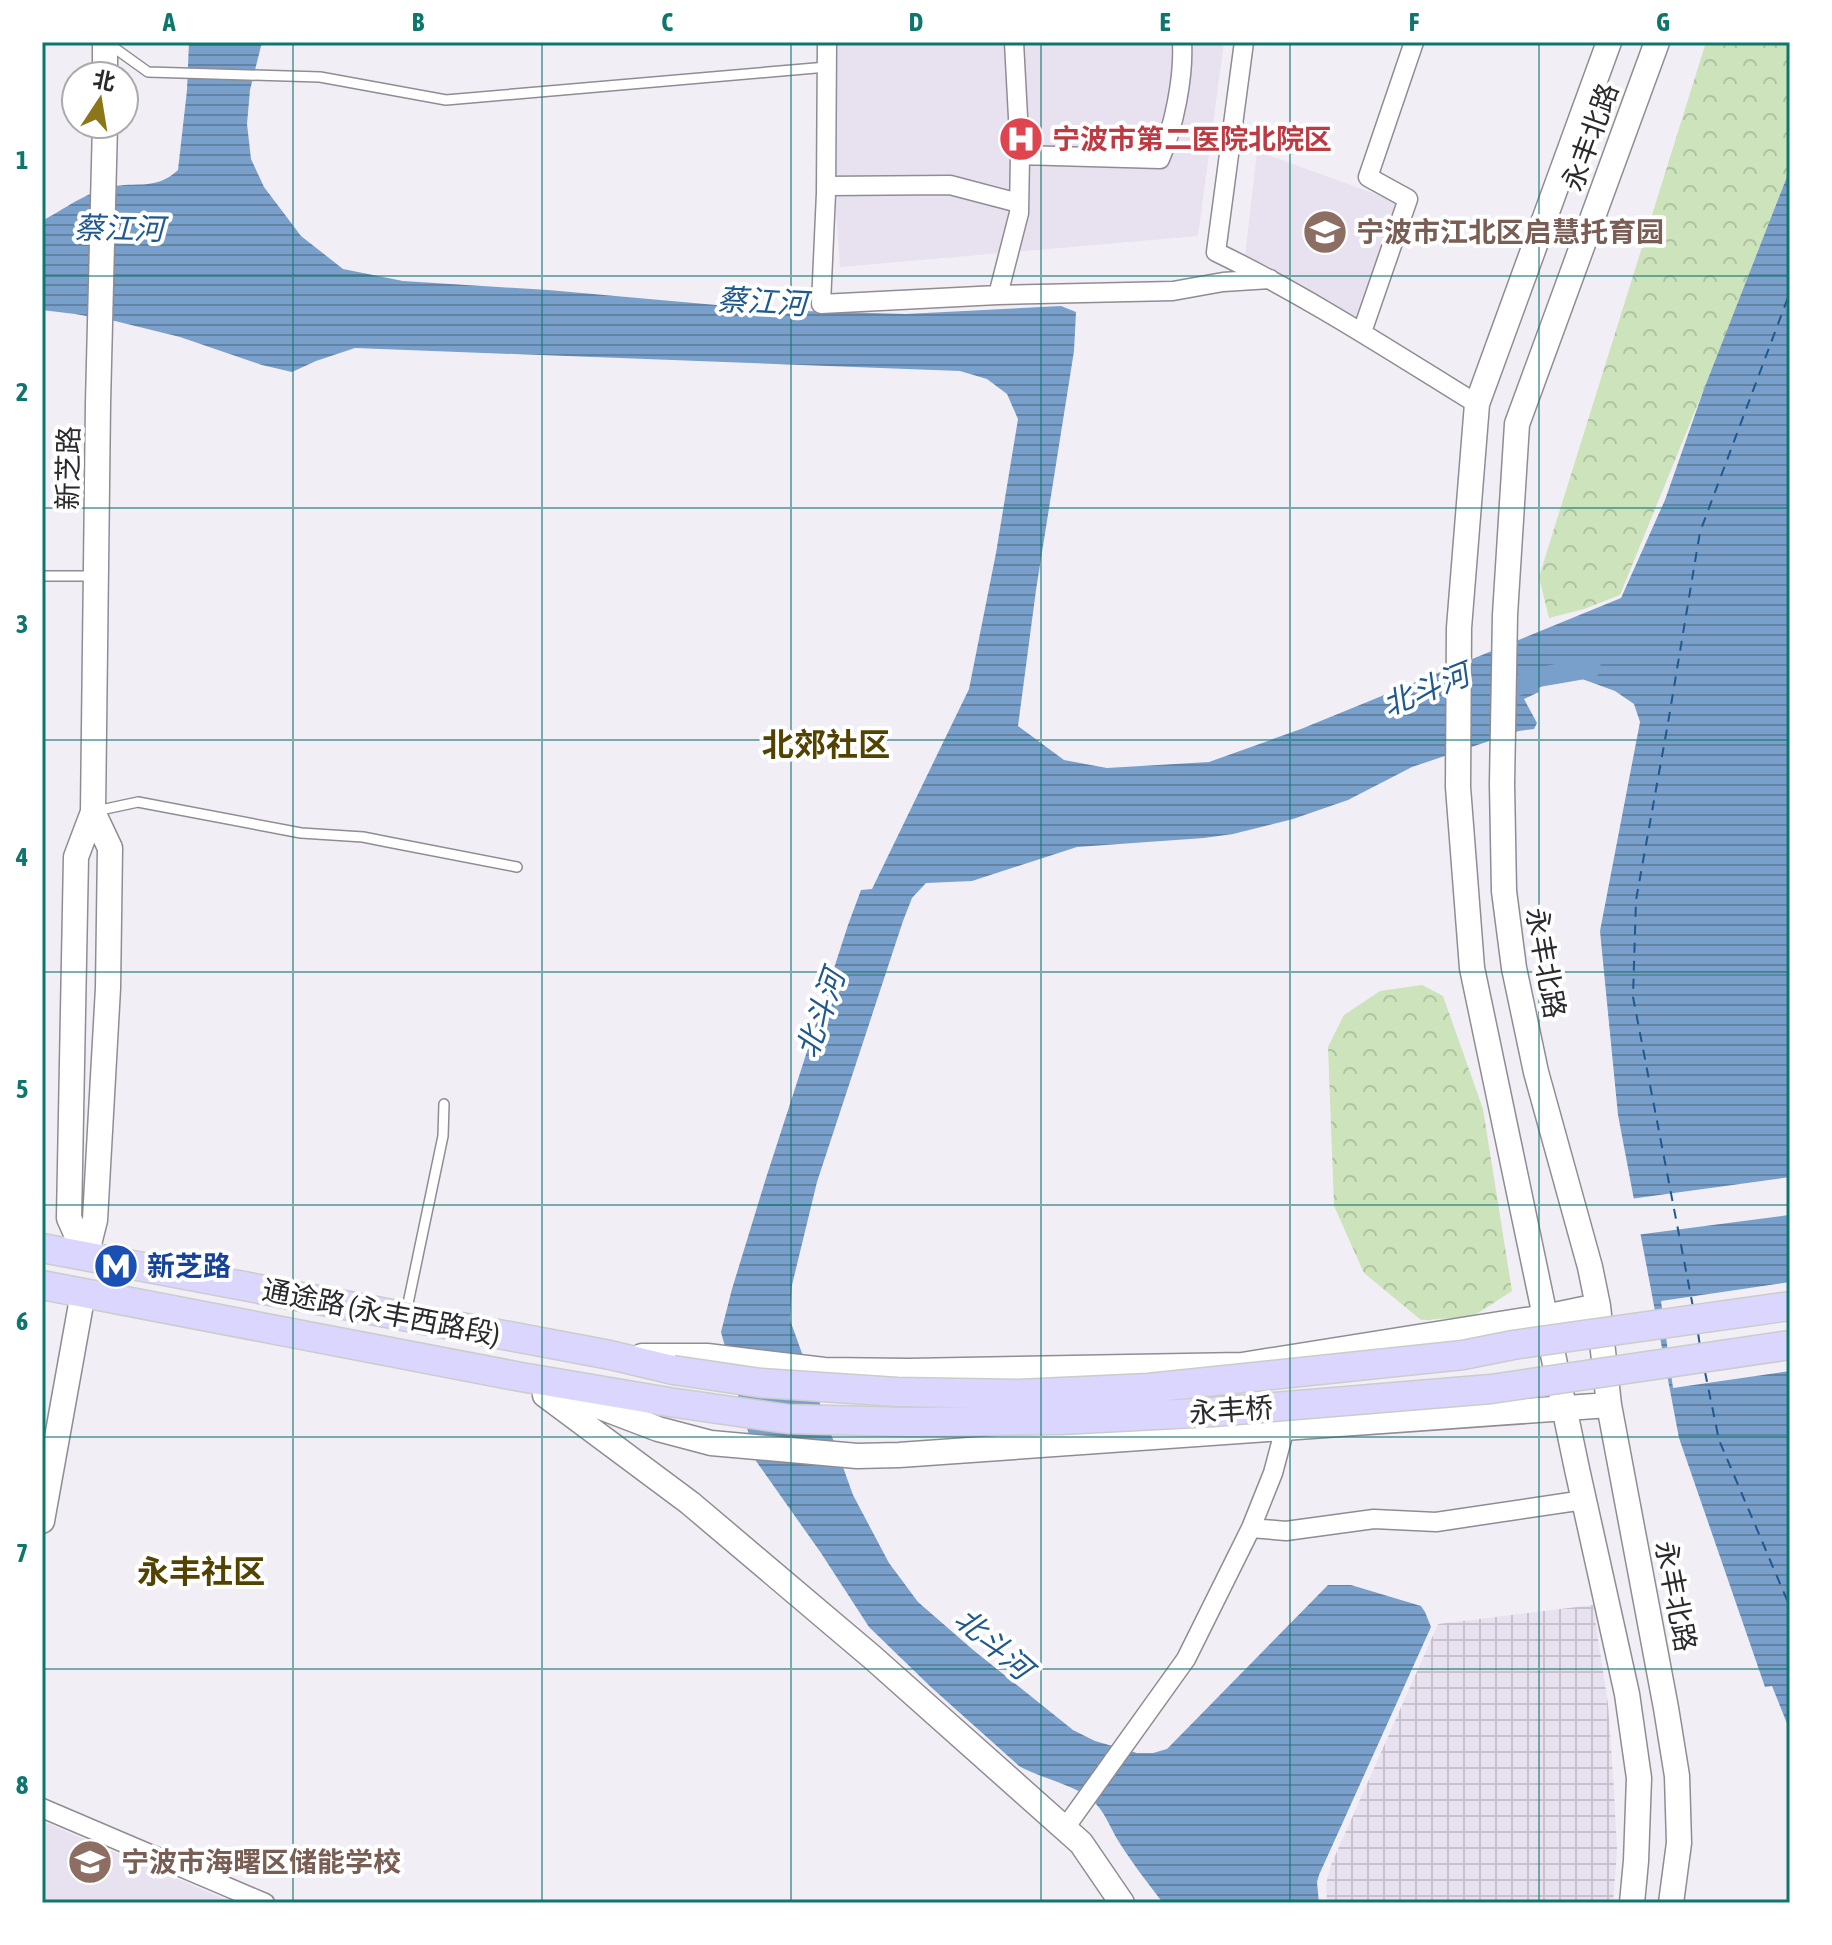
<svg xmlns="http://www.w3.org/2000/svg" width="1832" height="1945" viewBox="0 0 1832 1945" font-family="'Asap Condensed','Noto Sans SC',sans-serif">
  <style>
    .built { fill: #e8e1ef }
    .industrial { fill: url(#industrial-grid) }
    .park { fill: url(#park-crowns) }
    .water { fill: url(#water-rules) }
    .pier { fill: #f2eef5 }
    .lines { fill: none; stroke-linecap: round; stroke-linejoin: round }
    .canal { stroke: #79a0ca; stroke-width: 20 }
    .ferry { stroke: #20598f; stroke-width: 2; stroke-dasharray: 10 8; stroke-linecap: butt }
    .lane-casing { stroke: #908c93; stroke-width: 12 }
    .street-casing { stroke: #908c93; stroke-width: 21 }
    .secondary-casing { stroke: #908c93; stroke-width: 27 }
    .primary-casing { stroke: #ccc; stroke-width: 31 }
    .lane { stroke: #fff; stroke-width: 9 }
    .street { stroke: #fff; stroke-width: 18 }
    .secondary { stroke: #fff; stroke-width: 24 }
    .primary { stroke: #dad6fd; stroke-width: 28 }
    .primary-bridge-casing { stroke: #ccc; stroke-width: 31; stroke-linecap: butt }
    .primary-bridge { stroke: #dad6fd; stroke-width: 28 }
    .grid { fill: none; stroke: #0f766e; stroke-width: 2; stroke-opacity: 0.55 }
    .labels { text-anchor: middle; stroke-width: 8; stroke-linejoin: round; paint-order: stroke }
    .street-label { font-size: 28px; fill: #2a292c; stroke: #fff }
    .health-label { font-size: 28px; font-weight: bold; fill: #be3a42; stroke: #fff; text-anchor: start }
    .education-label { font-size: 28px; font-weight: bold; fill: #785e54; stroke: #fff; text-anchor: start }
    .transit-label { font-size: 28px; font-weight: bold; fill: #164399; stroke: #fff; text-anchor: start }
    .water-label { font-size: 30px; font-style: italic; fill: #20598f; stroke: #fff }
    .quarter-label { font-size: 32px; font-weight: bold; fill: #534300; stroke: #fff }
    .neatline { fill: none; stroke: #0f766e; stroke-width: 3 }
    .grid-label { font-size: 26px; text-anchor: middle; font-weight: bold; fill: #0f766e }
  </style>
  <defs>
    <pattern id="industrial-grid" width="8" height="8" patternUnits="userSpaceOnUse" patternTransform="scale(2)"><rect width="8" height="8" fill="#e8e1ef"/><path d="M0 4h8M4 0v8" fill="none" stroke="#c7c1cd"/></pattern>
    <pattern id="park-crowns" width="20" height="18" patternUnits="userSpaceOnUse" patternTransform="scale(2)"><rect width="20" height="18" fill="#cce3bc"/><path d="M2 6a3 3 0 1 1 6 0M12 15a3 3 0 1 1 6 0" fill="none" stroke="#afc3a2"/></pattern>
    <pattern id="water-rules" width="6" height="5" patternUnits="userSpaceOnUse" patternTransform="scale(2)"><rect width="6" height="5" fill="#79a0ca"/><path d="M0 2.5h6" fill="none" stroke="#6382a4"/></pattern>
  </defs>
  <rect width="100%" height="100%" fill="#f2eef5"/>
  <path class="built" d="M824 42H1224L1198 236 840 267Z
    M1257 151 1411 207 1364 327 1245 256Z
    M42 1821 234 1903H42Z"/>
  <path class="industrial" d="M1593 1605 1608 1704 1614 1790 1617 1851 1613 1903H1327L1326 1884 1331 1865 1438 1624Z"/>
  <path class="park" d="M1706 42H1790V169L1704 389 1620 595 1584 609 1549 618 1539 577Z
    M1422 985 1443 996 1483 1109 1512 1291 1472 1317 1421 1320 1364 1273 1334 1206 1328 1047 1344 1015 1380 991Z"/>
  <path class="water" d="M189 42H262L250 90 247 124 251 159 264 187 301 236 343 269 403 281 548 290 771 310 906 314 1061 306 1076 312 1074 351 1036 590 1018 726 1064 760 1107 768 1209 762 1301 729 1621 598 1665 500 1704 389 1790 169V1731L1772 1686 1765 1687 1679 1438 1618 1115 1600 931 1640 722 1634 704 1615 691 1552 668 1538 670 1536 675 1539 692 1524 699 1537 723 1534 729 1519 731 1412 767 1348 800 1293 819 1233 834 1204 838 1077 847 972 881 926 883 912 898 903 921 817 1182 792 1285 790 1320 853 1495 889 1563 918 1602 972 1649 1073 1730 1095 1741 1137 1753H1153L1167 1749 1328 1585H1351L1421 1606 1425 1612 1431 1627 1319 1875 1317 1882 1319 1903H1163C1148 1883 1132 1863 1119 1842 1110 1828 1105 1811 1092 1800 1075 1785 1040 1778 1019 1766L932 1688 869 1627 821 1553 756 1461 721 1332 732 1289 766 1178 848 925 861 890 872 889 969 689 996 553 1018 419 1007 394 987 379 960 371 355 348 316 361 292 372 262 365 180 337 115 321 75 314 42 310V221C66 208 83 194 111 187 136 181 156 191 178 170L187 90Z"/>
  <path class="pier" d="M1790 1177V1215L1636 1235 1630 1199Z
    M1790 1282V1371L1673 1388 1661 1301Z"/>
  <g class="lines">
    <path class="canal" d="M1514 687 1539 677 1591 668"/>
    <path class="ferry" d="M1693 1307 1633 997 1636 900 1668 723 1700 532 1790 292
      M1698 1333 1700 1346
      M1705 1372 1719 1440 1790 1607"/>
    <g class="lane-casing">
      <path id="lane" d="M109 44 148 72 320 77 446 100 827 67
        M42 576H95
        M96 811 138 802 301 833 363 837 388 842 517 867
        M406 1313 443 1136 444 1104"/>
    </g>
    <g class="street-casing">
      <path id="street" d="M827 42 826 193 821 304 998 295 1019 213 1020 155 1014 42
        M1244 42 1216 252C1307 296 1391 351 1477 404
        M1020 155 1160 159C1174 127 1184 77 1182 42
        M826 186 950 185 1019 203
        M998 295 1173 291 1223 282 1270 279
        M1362 332 1408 199 1368 177 1414 42
        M1251 1528 1286 1531 1374 1519 1436 1522 1584 1500
        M42 1808 265 1903
        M1065 1828 1186 1659 1251 1528 1273 1473 1285 1428"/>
    </g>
    <g class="secondary-casing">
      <path id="secondary" d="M1609 42 1477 404 1459 628 1458 787 1472 968 1577 1469 1627 1694 1639 1778 1636 1861 1632 1903
        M1657 42 1517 424 1505 615 1502 784 1504 891 1514 968 1536 1072 1590 1267 1598 1306 1609 1405 1666 1708 1677 1776 1679 1843 1671 1903
        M105 76V42
        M86 1256 69 1218 76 857 93 812 98 403 105 124
        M86 1256 95 1220 108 988 110 848 93 812
        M642 1356H707L824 1370 909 1371 1242 1365 1545 1317 1598 1306
        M561 1392 658 1429 711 1443 857 1456 899 1455 1609 1405
        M545 1395 690 1503 872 1657 1081 1843 1122 1903
        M42 1521 83 1293"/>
    </g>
    <g class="primary-casing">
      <path id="primary" d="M42 1248 610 1355 673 1370
        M42 1285 521 1377 669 1402 788 1419 910 1422"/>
    </g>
    <use href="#lane" class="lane"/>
    <use href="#street" class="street"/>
    <use href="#secondary" class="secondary"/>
    <use href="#primary" class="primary"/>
    <g class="primary-bridge-casing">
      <path id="primary-bridge" d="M673 1370 761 1383 897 1392 1019 1394 1148 1388 1463 1355 1513 1345 1790 1306
        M910 1422 1061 1420 1213 1412 1491 1389 1790 1345"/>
    </g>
    <use href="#primary-bridge" class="primary-bridge"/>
  </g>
  <path class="grid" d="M293 42V1903M542 42V1903M791 42V1903M1041 42V1903M1290 42V1903M1539 42V1903M42 276H1790M42 508H1790M42 740H1790M42 972H1790M42 1205H1790M42 1437H1790M42 1669H1790"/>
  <defs>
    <g id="hospital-disc" transform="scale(2.3)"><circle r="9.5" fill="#e0444e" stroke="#fff"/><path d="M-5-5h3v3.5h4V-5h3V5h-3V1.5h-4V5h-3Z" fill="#fff"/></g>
    <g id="school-disc" transform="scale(2.3)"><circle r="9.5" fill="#8d6e63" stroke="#fff"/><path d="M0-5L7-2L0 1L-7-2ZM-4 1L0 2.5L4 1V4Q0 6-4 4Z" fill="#fff"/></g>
    <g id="metro-disc" transform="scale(2.3)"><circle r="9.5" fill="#1a4fb4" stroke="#fff"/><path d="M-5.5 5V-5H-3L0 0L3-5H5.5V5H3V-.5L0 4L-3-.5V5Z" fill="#fff"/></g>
  </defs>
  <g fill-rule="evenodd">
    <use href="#hospital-disc" x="1021" y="139"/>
    <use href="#school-disc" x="1325" y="232"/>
    <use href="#metro-disc" x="116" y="1266"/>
    <use href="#school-disc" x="90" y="1862"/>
  </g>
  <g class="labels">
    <g class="street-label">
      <text transform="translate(1590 137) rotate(-70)" y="10">永丰北路</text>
      <text transform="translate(68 468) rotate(-89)" y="10">新芝路</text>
      <text transform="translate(1546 963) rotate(80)" y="10">永丰北路</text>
      <text transform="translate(381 1312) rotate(11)" y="10">通途路 (永丰西路段)</text>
      <text transform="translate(1231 1410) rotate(-4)" y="10">永丰桥</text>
      <text transform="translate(1676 1596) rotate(79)" y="10">永丰北路</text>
    </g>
    <g class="health-label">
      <text x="1052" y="149">宁波市第二医院北院区</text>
    </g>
    <g class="education-label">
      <text x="1356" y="242">宁波市江北区启慧托育园</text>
      <text x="121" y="1872">宁波市海曙区储能学校</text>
    </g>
    <g class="transit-label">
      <text x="147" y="1276">新芝路</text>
    </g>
    <g class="water-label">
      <text transform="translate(119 229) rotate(1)" y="10">蔡江河</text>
      <text transform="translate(762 302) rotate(3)" y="10">蔡江河</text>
      <text transform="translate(1426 690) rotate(-22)" y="10">北斗河</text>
      <text transform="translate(821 1014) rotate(-71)" y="10">北斗河</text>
      <text transform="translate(993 1644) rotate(41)" y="10">北斗河</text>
    </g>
    <g class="quarter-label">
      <text x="826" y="756">北郊社区</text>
      <text x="201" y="1583">永丰社区</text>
    </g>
  </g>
  <rect width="1832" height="1945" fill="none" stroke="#ffffff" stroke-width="88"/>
  <g transform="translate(100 100) rotate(12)"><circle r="38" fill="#ffffff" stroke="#aaa9ab" stroke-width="2"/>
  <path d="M0-6L14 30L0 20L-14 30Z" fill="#8d7519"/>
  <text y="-12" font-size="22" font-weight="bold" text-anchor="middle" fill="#2a292c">北</text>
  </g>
  <rect x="44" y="44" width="1744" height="1857" class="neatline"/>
  <g class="grid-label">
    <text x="169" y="31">A</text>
    <text x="418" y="31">B</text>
    <text x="667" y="31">C</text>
    <text x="916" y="31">D</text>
    <text x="1165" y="31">E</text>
    <text x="1414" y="31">F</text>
    <text x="1663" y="31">G</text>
    <text x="22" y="169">1</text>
    <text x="22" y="401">2</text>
    <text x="22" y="633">3</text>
    <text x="22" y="866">4</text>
    <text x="22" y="1098">5</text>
    <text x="22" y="1330">6</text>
    <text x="22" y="1562">7</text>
    <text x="22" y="1794">8</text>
  </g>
</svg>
